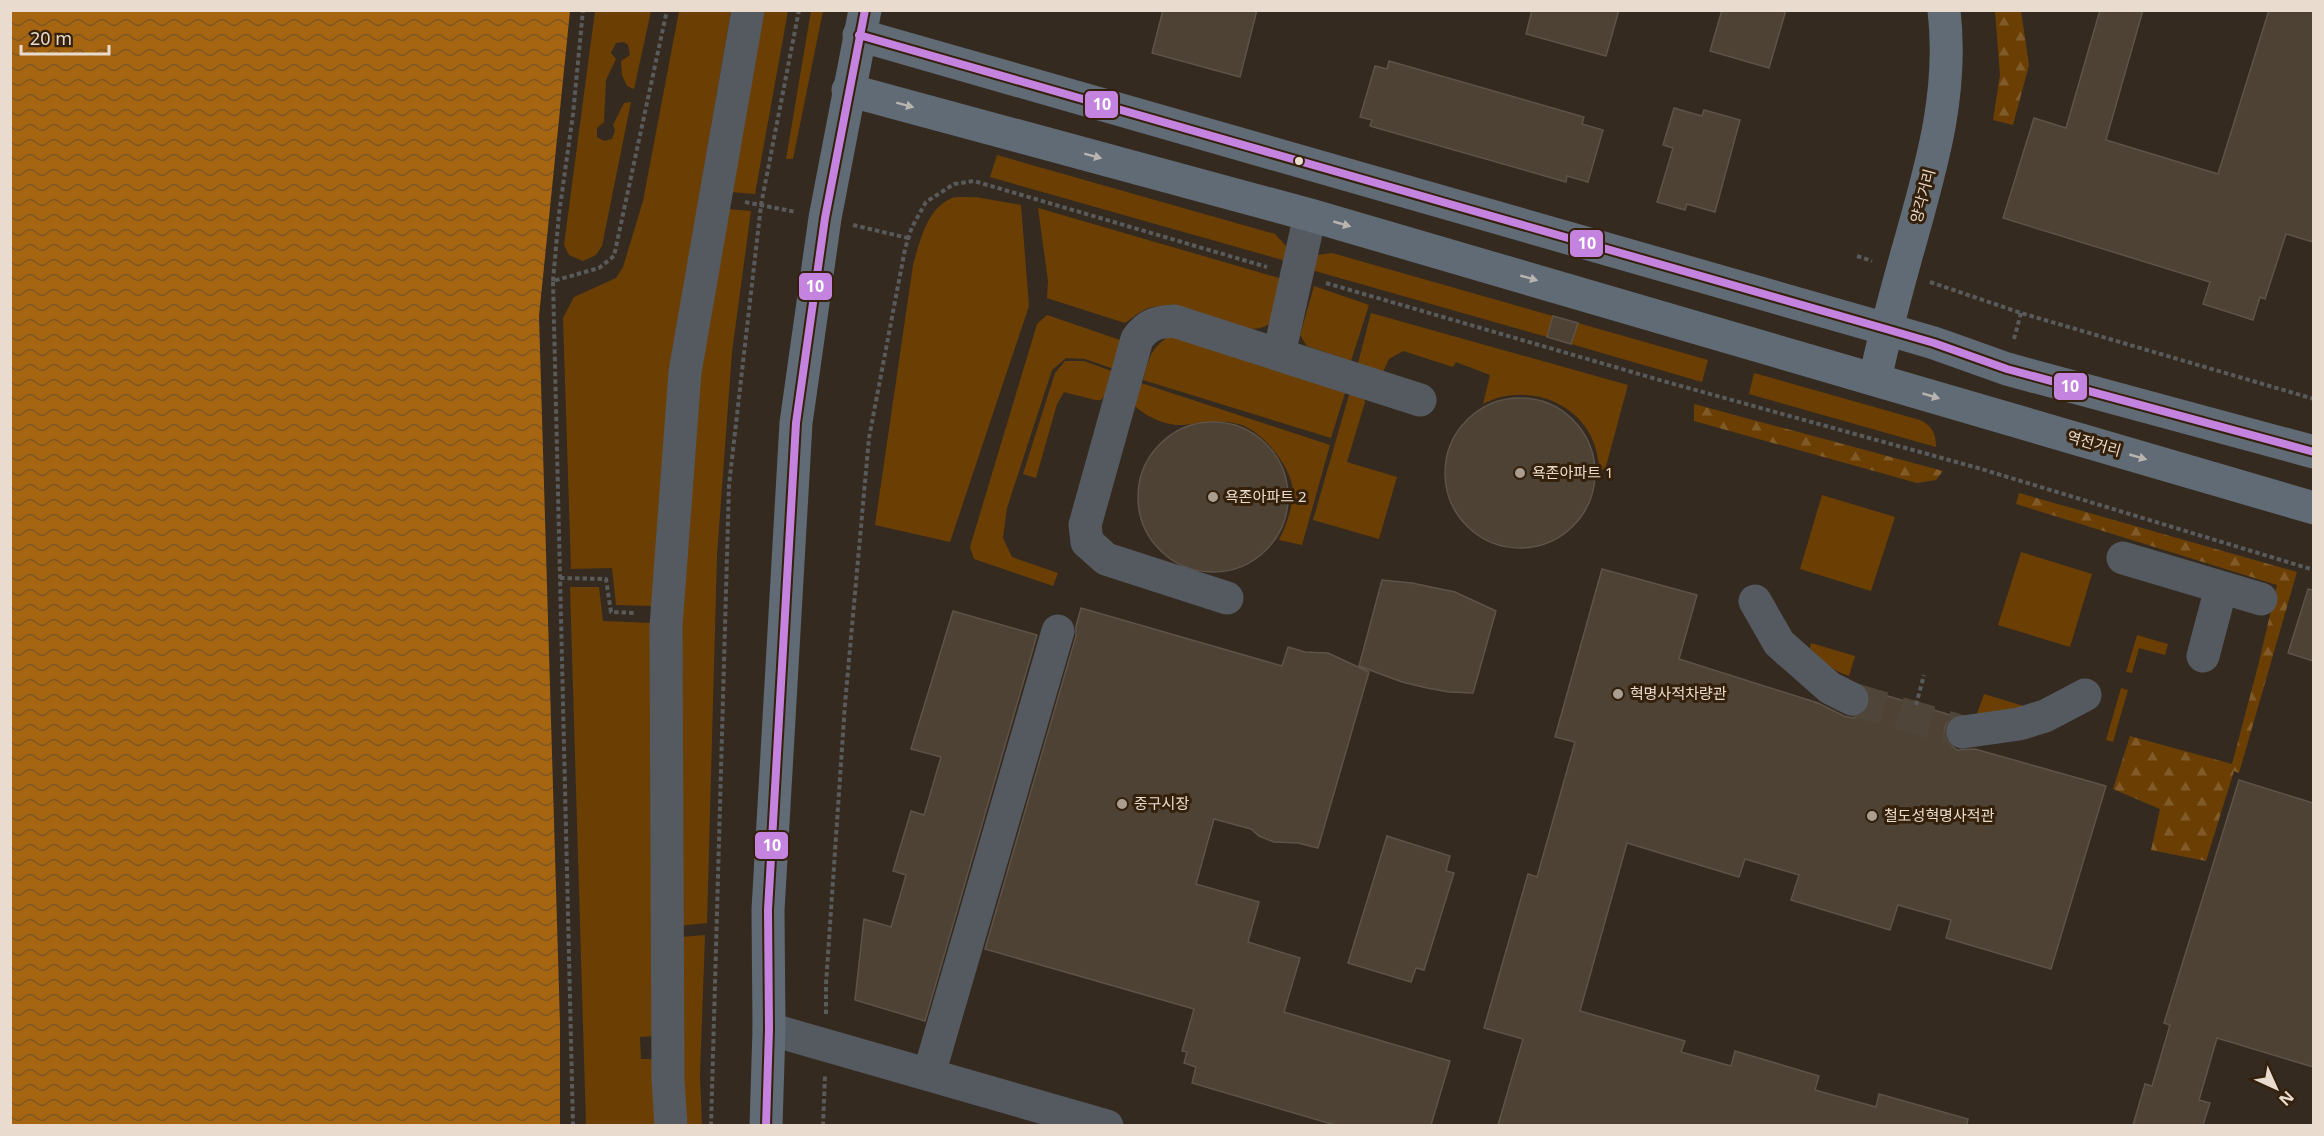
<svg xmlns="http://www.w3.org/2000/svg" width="2324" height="1136" viewBox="0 0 2324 1136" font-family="'Noto Sans','Noto Sans KR',sans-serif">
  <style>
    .grass { fill: #6b3f04 }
    .forest { fill: url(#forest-firs) }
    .water { fill: url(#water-waves) }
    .building { fill: #4e4234; stroke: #5d5349; stroke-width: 1.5 }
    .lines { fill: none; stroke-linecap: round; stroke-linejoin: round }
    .minor-tunnel { stroke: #504539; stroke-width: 33; stroke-dasharray: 33 16; stroke-linecap: butt }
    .path { stroke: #595a5b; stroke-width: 4; stroke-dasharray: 4.5 3; stroke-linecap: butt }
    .minor { stroke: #545a60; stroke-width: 33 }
    .major { stroke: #606b75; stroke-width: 33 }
    .bus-1-casing { stroke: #34200b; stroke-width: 12 }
    .bus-1 { stroke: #c483df; stroke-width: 8 }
    .oneway { fill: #b9b4b0 }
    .bus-dot { fill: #e9dccf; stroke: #34200b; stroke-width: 2 }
    .poi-dot { fill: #aa9e91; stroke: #34200b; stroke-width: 2 }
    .labels { text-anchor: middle; stroke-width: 6; stroke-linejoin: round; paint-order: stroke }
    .street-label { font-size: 15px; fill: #e9dccf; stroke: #34200b }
    .poi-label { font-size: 15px; fill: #e9dccf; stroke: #34200b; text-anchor: start }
    .line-badge { stroke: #34200b; stroke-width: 2 }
    .badge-label { font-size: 16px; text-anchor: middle; font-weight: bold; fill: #fff }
  </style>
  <defs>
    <pattern id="forest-firs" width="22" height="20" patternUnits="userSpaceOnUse" patternTransform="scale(1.5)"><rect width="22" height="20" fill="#6b3f04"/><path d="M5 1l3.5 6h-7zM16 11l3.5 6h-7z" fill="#805a28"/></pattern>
    <pattern id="water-waves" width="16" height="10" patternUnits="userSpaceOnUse" patternTransform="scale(1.5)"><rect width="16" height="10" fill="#a66511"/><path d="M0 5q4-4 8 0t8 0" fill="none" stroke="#805723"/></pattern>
  </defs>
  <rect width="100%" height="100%" fill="#352a1f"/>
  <path class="grass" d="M595 11H651L634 89 627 86 622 75 621 61 630 55 628 45 624 42 616 43 611 53 616 59 606 80 604 122 597 128V137L604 141 612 139 615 130 613 125 624 103 631 102 602 246 596 255 583 261 569 255 564 245Z
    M679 11H731C697 208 662 405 653 606L616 605 612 568 571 569 563 318 574 297 616 278 623 267 643 201Z
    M760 11H788L755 194 730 192Z
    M811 11H823L793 159H786Z
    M997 155 1275 234 1286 246V261L990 177Z
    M976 197 1021 205 1029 306 950 542 875 525 913 265C920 242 926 209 952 198 958 196 969 198 976 197Z
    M1038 208 1286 280 1270 324C1235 343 1190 302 1153 307 1143 308 1134 317 1125 323L1047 298 1048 281Z
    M726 209 751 211 732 352 717 555 707 923 678 926 677 654 698 378Z
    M1332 253 1553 316 1547 337 1308 269 1318 255Z
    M1314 286 1369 305 1351 361 1307 346 1300 335Z
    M1371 313 1628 385 1605 470 1600 469C1598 460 1597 450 1593 441 1576 399 1522 383 1483 404L1490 375 1456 362 1453 367 1403 351 1389 359 1382 374 1357 367Z
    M1047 315 1123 341 1114 369 1085 359 1066 358 1052 370 1007 508 1003 538 1012 557 1058 573 1053 586 974 559 970 547 1037 324Z
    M1578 323 1708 360 1702 382 1571 344Z
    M1171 335 1345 393 1331 438 1143 380C1149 358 1150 348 1171 335Z
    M1065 361H1084L1114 372 1106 394 1101 400H1095L1064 392 1057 404 1036 478 1023 474 1055 373Z
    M1754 373 1920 420C1932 426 1936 433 1936 447L1749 394Z
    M1141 383 1330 445 1302 545 1279 540C1286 527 1291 511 1293 496 1295 470 1265 434 1242 425 1221 418 1203 423 1183 425 1166 426 1144 416 1133 404Z
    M1351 388 1363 396 1365 402 1347 462 1397 477 1379 539 1313 520Z
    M1822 495 1895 517 1871 591 1800 569Z
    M2021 552 2092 574 2070 647 1998 625Z
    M570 587H599L603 621 652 623 655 1036 640 1037 641 1059H655L657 1125H586Z
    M2137 635 2168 644 2165 655 2139 648 2132 673 2126 672Z
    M1811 643 1855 656 1849 676C1832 671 1822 660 1810 648Z
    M2121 688 2128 690 2113 742 2106 740Z
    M1984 694 2027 707 1977 714Z
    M705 935 700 1075 702 1125 680 1126 681 937Z"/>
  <path class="forest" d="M1995 11H2021L2029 65 2013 125 1993 120 2000 75Z
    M1694 404 1943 471 1936 480 1917 483 1694 421Z
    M2019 493 2297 572 2239 773 2234 771 2206 861 2151 850 2160 809 2113 789 2130 736 2232 764 2258 666 2277 585 2016 504Z"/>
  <path class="water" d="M10 11H570L539 316 560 1023V1125H11Z"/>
  <path class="building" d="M1163 10H1257L1240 77 1152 53Z
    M1532 10H1619L1606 56 1526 34Z
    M1722 10H1786L1769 68 1710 51Z
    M2100 10H2143L2106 140 2218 174 2269 10H2313V242L2286 234 2265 299 2260 297 2253 320 2203 304 2210 282 2003 218 2034 118 2066 128Z
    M1389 61 1584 117 1582 124 1603 130 1588 182 1567 176 1566 182 1370 126 1372 120 1360 117 1375 66 1387 69Z
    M1674 108 1702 116 1704 110 1740 120 1715 212 1687 204 1685 210 1657 202 1673 148 1663 145Z
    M1553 316 1578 323 1571 344 1547 337Z
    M1445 473a75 75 0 1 1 150 0a75 75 0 1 1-150 0Z
    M1138 497a75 75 0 1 1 150 0a75 75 0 1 1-150 0Z
    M1602 569 1697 595 1679 659 1818 703 1844 716 1853 718 1862 715 1868 708 1871 698 1868 690 1954 716 1946 724 1944 734 1948 743 1957 750 1975 749 2106 786 2051 969 1946 938 1951 920 1898 905 1890 930 1791 900 1799 875 1745 859 1739 877 1627 843 1580 1011 1685 1041 1681 1052 1731 1066 1735 1051 1819 1076 1815 1090 1876 1107 1879 1094 1968 1119 1967 1125H1498L1523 1039 1484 1028 1528 874 1537 877 1575 742 1555 737Z
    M1382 580 1412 583 1455 592 1496 611 1473 693 1449 692 1427 688 1402 682 1359 666Z
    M2308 589 2313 590V661L2288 653Z
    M1081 608 1282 666 1288 647 1305 652 1328 653 1369 672 1318 848 1298 843 1274 842 1259 836 1251 829 1214 819 1196 884 1259 902 1248 942 1300 958 1284 1012 1450 1061 1431 1125H1335L1192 1083 1196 1067 1184 1063 1187 1052 1182 1051 1194 1009 985 949 1076 636V626Z
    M953 611 1037 635 925 1021 855 1000 864 919 891 927 906 875 893 871 911 811 924 815 941 757 911 749Z
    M2239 780 2313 803V1067L2217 1038 2199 1100 2210 1103 2203 1125H2133L2145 1084 2152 1086 2170 1025 2164 1023Z
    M1387 836 1450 856 1446 871 1454 873 1424 970 1416 968 1411 982 1348 963Z"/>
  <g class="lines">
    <path class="minor-tunnel" d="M1852 699 1963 732"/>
    <path class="path" d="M745 202 796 212
      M853 225 908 238
      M1857 256 1872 261
      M553 281 559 214 573 114 583 10
      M1930 282 2021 313 2314 399
      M1326 283 1663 381 1978 468 2314 570
      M2014 339 2021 313
      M560 578 606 579 611 612 636 613
      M1916 705 1924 675
      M826 1014V984L845 704 869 438 905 249 912 227 926 202 954 184 974 181 1267 267
      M573 1126 553 281 599 268 614 256 667 10
      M711 1126 729 485 761 205 799 10
      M823 1126 825 1076"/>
    <path class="minor" d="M1279 354 1310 215
      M2123 558 2261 599
      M1227 598 1106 559 1087 542 1085 525 1137 339C1148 324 1157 322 1174 321L1420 400
      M1755 601 1779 643 1830 688 1852 699
      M2203 656 2221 588
      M1963 732 2019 724 2045 716 2085 695
      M769 1029 1107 1126
      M929 1074 1058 631
      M671 1126 668 1079 666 626 685 372 748 10"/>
    <path class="major" d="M859 35 1886 329 1934 343 2007 369 2314 452
      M848 90 1310 215 2314 508
      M1875 379C1886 329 1899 281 1913 232 1934 157 1953 89 1944 10
      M766 1126 769 1029 768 910 796 423 825 218 865 10"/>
    <g class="bus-1-casing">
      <path id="bus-1" d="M859 35 1886 329 1934 343 2007 369 2314 452
        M766 1126 769 1029 768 910 796 423 825 218 865 10"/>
    </g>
    <use href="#bus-1" class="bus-1"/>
  </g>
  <defs><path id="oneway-solid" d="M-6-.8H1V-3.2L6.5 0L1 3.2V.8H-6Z" transform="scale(1.5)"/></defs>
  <g class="oneway">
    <use href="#oneway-solid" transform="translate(905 105) rotate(15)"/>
    <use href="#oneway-solid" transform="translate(1093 156) rotate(15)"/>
    <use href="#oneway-solid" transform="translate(1342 224) rotate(16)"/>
    <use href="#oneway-solid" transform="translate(1529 278) rotate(16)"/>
    <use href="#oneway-solid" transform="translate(1931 396) rotate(17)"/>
    <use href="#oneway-solid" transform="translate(2138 457) rotate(16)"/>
  </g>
  <circle class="bus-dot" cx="1299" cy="161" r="5"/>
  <g class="poi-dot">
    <circle cx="1520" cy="473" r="6"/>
    <circle cx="1213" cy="497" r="6"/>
    <circle cx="1618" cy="694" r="6"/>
    <circle cx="1122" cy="804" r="6"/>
    <circle cx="1872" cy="816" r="6"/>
  </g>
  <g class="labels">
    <g class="street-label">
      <text transform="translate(1923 196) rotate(-75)" y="5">양각거리</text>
      <text transform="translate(2094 444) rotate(16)" y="5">역전거리</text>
    </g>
    <g class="poi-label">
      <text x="1532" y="478">욕존아파트 1</text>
      <text x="1225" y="502">욕존아파트 2</text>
      <text x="1630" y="699">혁명사적차량관</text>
      <text x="1134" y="809">중구시장</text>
      <text x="1884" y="821">철도성혁명사적관</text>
    </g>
  </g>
  <g class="line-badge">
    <rect x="1084" y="90" width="35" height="29" rx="6" fill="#c483df"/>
    <rect x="1569" y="229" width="35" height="29" rx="6" fill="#c483df"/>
    <rect x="798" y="272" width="35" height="29" rx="6" fill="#c483df"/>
    <rect x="2053" y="372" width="35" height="29" rx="6" fill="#c483df"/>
    <rect x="754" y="831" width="35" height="29" rx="6" fill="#c483df"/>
  </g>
  <g class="badge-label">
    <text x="1102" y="110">10</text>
    <text x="1587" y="249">10</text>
    <text x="815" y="292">10</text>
    <text x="2070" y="392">10</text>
    <text x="772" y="851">10</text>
  </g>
  <rect width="2324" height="1136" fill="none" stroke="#e9dccf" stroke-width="24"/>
  <g transform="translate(2276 1088) rotate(135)" stroke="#34200b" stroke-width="4.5" paint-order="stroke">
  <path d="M0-4.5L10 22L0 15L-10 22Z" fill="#e9dccf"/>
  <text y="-9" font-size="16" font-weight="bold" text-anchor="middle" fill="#e9dccf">N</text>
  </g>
  <path d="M21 45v9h88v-9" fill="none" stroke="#e9dccf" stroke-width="3"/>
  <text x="30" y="45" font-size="18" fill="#e9dccf" stroke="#34200b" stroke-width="4.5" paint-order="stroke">20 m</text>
</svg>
